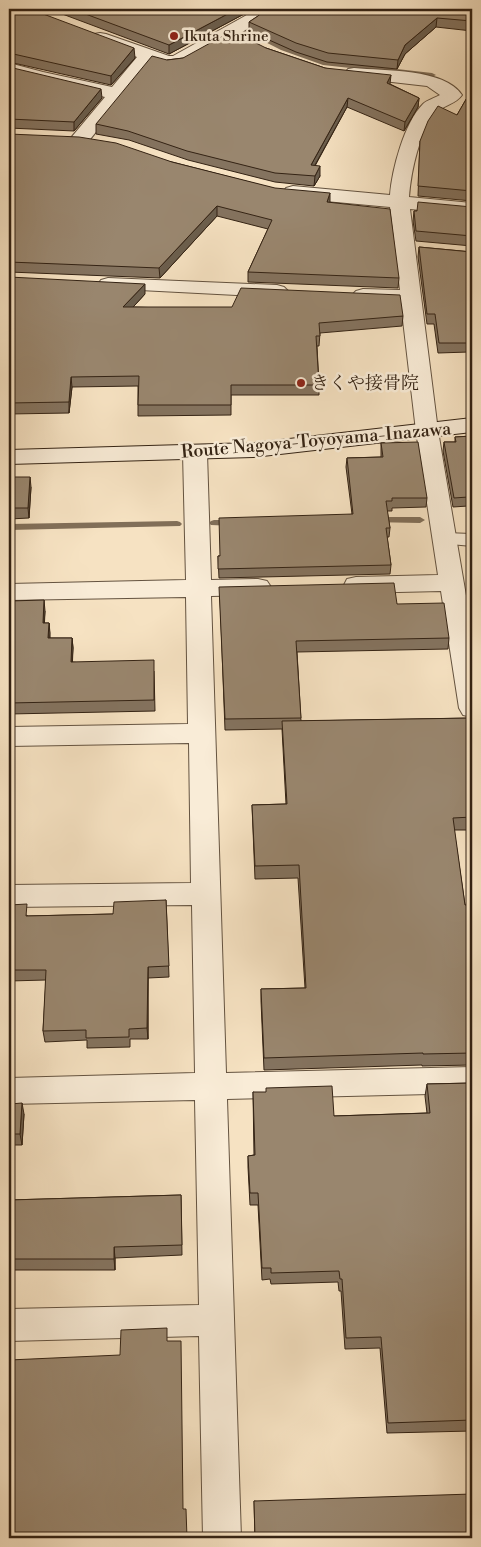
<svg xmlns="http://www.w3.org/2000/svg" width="481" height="1547" viewBox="0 0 481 1547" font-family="'Libre Bodoni','Noto Serif JP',serif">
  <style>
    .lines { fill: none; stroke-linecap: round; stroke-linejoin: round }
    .stream { fill: #816f59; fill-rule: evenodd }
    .lane-casing { stroke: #645340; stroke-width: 2 }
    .street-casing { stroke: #645340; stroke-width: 2 }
    .secondary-casing { stroke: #342314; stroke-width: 2 }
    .lane { fill: #f9ecd7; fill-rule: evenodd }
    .street { fill: #f9ecd7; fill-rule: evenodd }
    .secondary { fill: #f9ecd7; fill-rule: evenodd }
    .wall { fill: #84735f; stroke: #342314 }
    .shaded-wall { fill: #6b5e4d; stroke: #342314 }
    .building { fill: #99866e; stroke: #342314 }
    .poi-dot { fill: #8f2418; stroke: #f9ecd7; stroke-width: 2 }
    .labels { text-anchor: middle; stroke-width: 5; stroke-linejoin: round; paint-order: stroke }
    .far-poi-label { font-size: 15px; fill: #342314; stroke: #f9ecd7; text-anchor: start }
    .poi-label { font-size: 18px; fill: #342314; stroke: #f9ecd7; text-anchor: start }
    .street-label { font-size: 18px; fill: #342314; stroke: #f9ecd7 }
  </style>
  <rect width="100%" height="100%" fill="#f6e2c2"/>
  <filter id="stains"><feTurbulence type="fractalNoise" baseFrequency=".004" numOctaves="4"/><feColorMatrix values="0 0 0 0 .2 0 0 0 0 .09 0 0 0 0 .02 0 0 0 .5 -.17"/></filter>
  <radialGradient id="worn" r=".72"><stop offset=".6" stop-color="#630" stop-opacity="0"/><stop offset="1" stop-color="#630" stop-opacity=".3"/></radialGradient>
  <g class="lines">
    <path class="stream" d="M242 26H248L287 46 327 61 432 73 436 75 432 77 323 65 281 50 242 30Z
      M373 517H420L425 520 420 523 370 522 368 520Z
      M214 520H235L240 523 235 526 211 525 209 523 211 521Z
      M177 521 180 522 182 524 180 526 9 530V524Z"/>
    <g class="lane-casing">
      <path id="lane" d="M445 533 472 534V546L439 543 436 539 439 535Z"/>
    </g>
    <g class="street-casing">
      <path id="street" d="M254 9H274C266 20 192 63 178 66 168 68 161 66 152 63L87 143 80 145 73 143 70 139 105 97 9 74V63L43 72 112 87 137 57 94 42 91 38 94 34 100 33 106 34 169 56H173L245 16Z
        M354 68C384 71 444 68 462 95 456 104 444 105 437 112 419 131 411 172 409 197L472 203V215L410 209 438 431 472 631V717L463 715 459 708 441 591 356 593 347 591 344 585 347 579 356 577 438 575 416 431 401 303 356 299 352 295 356 291 363 289 400 290 390 207 293 198 286 196 283 192 286 188 293 186 390 195C392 170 404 123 423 104 427 100 435 98 440 95L427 86 348 77 345 73 348 69Z
        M108 278 277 285 284 287 288 291 284 295 277 297 101 288 98 284 101 280Z
        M195 446 203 448 207 453 211 580 258 579 267 581 271 587 267 593 258 595 211 596 226 1073 472 1067V1093L227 1099 241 1538H203L199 1336 9 1341V1309L199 1305 195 1100 9 1104V1078L195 1073 192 905 9 907V885L191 883 189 743 9 746V727L188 724 186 597 9 600V584L186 580 183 453 187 448Z"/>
    </g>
    <g class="secondary-casing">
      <path id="secondary" d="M472 418V432L253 457 9 464V450L253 443Z"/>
    </g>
    <use href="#lane" class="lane"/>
    <use href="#street" class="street"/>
    <use href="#secondary" class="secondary"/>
  </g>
  <path class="wall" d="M9 9 135 58 111 85 9 62Z
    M49 9H251L244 14 169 54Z
    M472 9V31L436 27 405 54 397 69 327 62 296 52 249 31V22L258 16Z
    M266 48 325 68 390 84 419 98 418 107 404 131 347 107 315 166 320 176 314 186 275 182 188 160 129 140 96 134V124L167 60Z
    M9 67 102 98 74 131 9 128Z
    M472 89V201L418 196 420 141 457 115Z
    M9 134 172 162 330 203 399 278 398 288 248 282V272L268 229 217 216 160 278 9 272Z
    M472 207V246L416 241 413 221 414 211Z
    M419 247 472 252V353L469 352 438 353 434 324H427L418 257Z
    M9 277 145 294 133 307 403 316 402 326 320 333 319 346H317L319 385V395H231V415L138 416V386L72 387 69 413 9 414Z
    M472 436V521H469L468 506 453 507 443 451 444 442H455V437Z
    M381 443 427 498 426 507 392 508V511H387L390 528 389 537H387L391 565 390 574 219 578 218 556H220L352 514 346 467 347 458 381 457Z
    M9 477 31 487 29 518 9 519Z
    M220 598 397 604 449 638 448 649 297 652 301 721 472 718V830H454L465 905 472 906V1065L422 1066V1065L264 1070 261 1001V989L305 988 298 878 255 879 252 805 286 804 282 729 225 730Z
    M9 601 45 611 44 623H49L50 638H72L73 648 72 662 154 671 155 711 9 714Z
    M472 601V629L471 613Z
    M166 900 169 977 148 978V1039H130V1047L87 1048V1040L45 1042 43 1031 46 980 9 981V905L28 916 113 914Z
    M472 1083V1431L387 1433 380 1348 345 1349 341 1291H339L338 1282 271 1284 270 1279 262 1280 258 1205H250L248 1167V1156L254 1155 253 1092 334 1116 427 1113 425 1096 427 1084Z
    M9 1098H10L11 1104 24 1114 22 1145H12L9 1200 181 1195 182 1255 115 1258V1270H9Z
    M254 1501 472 1538H255Z"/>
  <path class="shaded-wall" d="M237 9H251L244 14 169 54V45Z
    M437 18 436 27 405 54 397 69 398 60 405 45Z
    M134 48 135 58 111 85V76Z
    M391 75 390 84 386 92 387 83Z
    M101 89 102 98 74 131V122Z
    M348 98 347 107 310 174 311 165Z
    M419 98 418 107 404 131 405 122Z
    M320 166V176L314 186 315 176Z
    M330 193V203L327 202Z
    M217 206V216L160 278 159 268Z
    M145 284V294L124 317 123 307Z
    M71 377 72 387 69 413V402Z
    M30 477 31 487 29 518 28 508Z
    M44 600 45 611 44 633 43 623Z
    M49 623 50 633 49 649 48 638Z
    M72 638 73 648 72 673 71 662Z
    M148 967V1039L147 1028Z
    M22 1103 24 1114 22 1145 20 1134Z
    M11 1134 12 1145 9 1208V1167Z
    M114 1247 115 1258V1270L114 1259Z"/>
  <path class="building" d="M9 9H30L134 48 111 76 9 53Z
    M72 9H237L169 45Z
    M266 9H472V21L437 18 405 45 398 60 328 53 296 43 249 22 258 16Z
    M232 31 266 48 325 68 391 75 387 83 419 98 405 122 348 98 311 165 320 166 315 176 275 173 187 151 128 131 96 124 152 56 167 60 183 58Z
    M9 67 101 89 74 122 9 119Z
    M472 89V191L418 186 420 141 428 121 438 106 457 115Z
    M9 134 79 137 116 143 172 162 275 188 330 193 327 202 390 209 399 278 248 272 272 220 217 206 159 268 9 262Z
    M418 202 472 207V236L416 231 414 211H417Z
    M419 247 472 252V343H439L435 314H427Z
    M9 277 145 284 123 307H232L241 288 400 295 403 316 319 323 320 336H316L319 385H231V405H138L139 376 71 377 69 402 9 403Z
    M472 436V512H470L468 497 454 498 444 442H456L455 437Z
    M418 442 427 498H392V501H386L390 528H386L391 565 218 569V556H220L219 518 353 514 347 458 383 457 381 443Z
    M9 477H30L28 508H9Z
    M394 583 397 604 444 603 449 638 296 641 301 718 225 719 219 587Z
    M44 600 43 623H49L48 638H72L71 662 154 660V700L9 703V601Z
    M472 718V817L453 818 465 905H472V1053L423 1054V1053L264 1058 261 989 306 988 299 865 255 866 252 805 287 804 282 721Z
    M166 900 169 966 148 967 147 1028 129 1029V1037L86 1038V1030L43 1031 46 970H9V905L27 904 26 916 113 914 114 902Z
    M472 1083V1420L388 1423 381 1337 346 1338 342 1279H340L339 1271 271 1273V1268H262L258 1193H250L248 1156 255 1155 253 1092H266V1088L332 1086 334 1116 430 1113 427 1084Z
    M9 1098H10V1104L22 1103 20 1134H11L9 1167Z
    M181 1195 182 1245 114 1247V1259H9V1200Z
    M167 1328V1341H181L183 1509H186L187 1538H9V1360L120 1355 121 1330Z
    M472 1494V1538H255L254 1501Z"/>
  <g class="poi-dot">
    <circle cx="174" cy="36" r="5"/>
    <circle cx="301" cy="383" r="5"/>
  </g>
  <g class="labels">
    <g class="far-poi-label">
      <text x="184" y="41">Ikuta Shrine</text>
    </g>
    <g class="poi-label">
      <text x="311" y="389">きくや接骨院</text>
    </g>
    <g class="street-label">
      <text transform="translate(316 440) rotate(-5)" y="6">Route Nagoya-Toyoyama-Inazawa</text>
    </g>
  </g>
  <rect width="481" height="1547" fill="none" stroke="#f6e2c2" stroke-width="30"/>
  <rect x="10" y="10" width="461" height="1527" fill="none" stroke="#342314" stroke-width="2.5"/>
  <rect x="15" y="15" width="451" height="1517" fill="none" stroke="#342314"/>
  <rect width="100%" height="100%" filter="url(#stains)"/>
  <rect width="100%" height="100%" fill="url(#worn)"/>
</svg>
